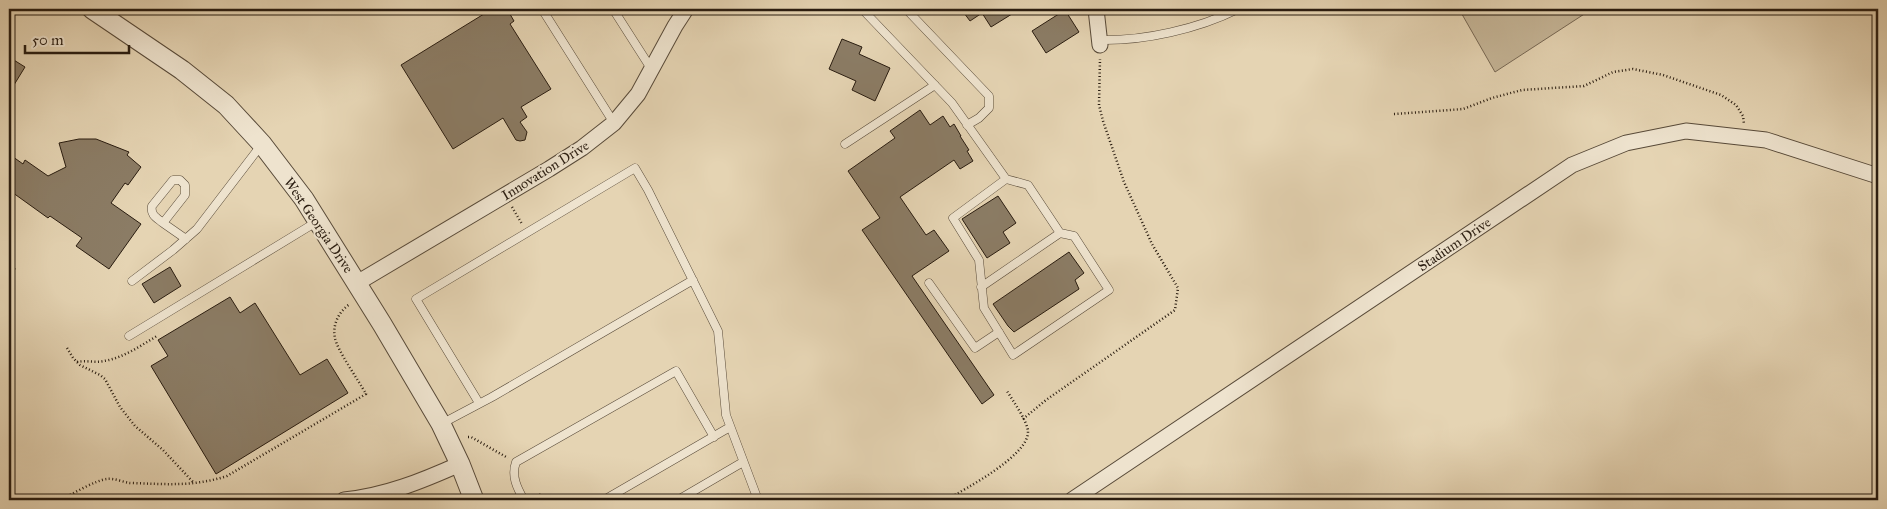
<svg xmlns="http://www.w3.org/2000/svg" width="1887" height="509" viewBox="0 0 1887 509" font-family="'IM FELL Great Primer',serif">
  <style>
    .green { fill: #c5b597; stroke: #776854 }
    .building { fill: #8b7c65; stroke: #291c10 }
    .lines { fill: none; stroke-linecap: round; stroke-linejoin: round }
    .service-casing { stroke: #584a39; stroke-width: 9 }
    .minor-casing { stroke: #584a39; stroke-width: 17 }
    .tertiary-casing { stroke: #584a39; stroke-width: 21 }
    .path { stroke: #291c10; stroke-width: 2.5; stroke-dasharray: 1 2.5; stroke-linecap: butt }
    .service { stroke: #eee3ce; stroke-width: 8 }
    .minor { stroke: #eee3ce; stroke-width: 15 }
    .tertiary { stroke: #eee3ce; stroke-width: 19 }
    .labels { text-anchor: middle; stroke-width: 4; stroke-linejoin: round; paint-order: stroke }
    .street-label { font-size: 14px; fill: #291c10; stroke: #eee3ce }
  </style>
  <rect width="100%" height="100%" fill="#e5d4b3"/>
  <filter id="stains"><feTurbulence type="fractalNoise" baseFrequency=".004" numOctaves="4"/><feColorMatrix values="0 0 0 0 .2 0 0 0 0 .09 0 0 0 0 .02 0 0 0 .5 -.17"/></filter>
  <radialGradient id="worn" r=".72"><stop offset=".6" stop-color="#630" stop-opacity="0"/><stop offset="1" stop-color="#630" stop-opacity=".3"/></radialGradient>
  <path class="green" d="M1459 9H1592L1495 72Z"/>
  <path class="building" d="M492 9H507L514 21 510 24 551 89 521 107 527 117 520 122 527 132 525 140 520 141 516 140 503 118 453 149 401 65Z
    M961 9H1020L991 27 982 13 970 21Z
    M1065 10 1079 32 1046 53 1032 31Z
    M842 39 862 47 859 54 890 68 875 101 852 90 856 81 829 69Z
    M9 57 25 67 9 93Z
    M920 110 930 125 943 116 950 127 954 124 961 136H960L969 150 967 151 973 161 960 169 954 160 900 197 926 235 934 230 949 251 912 276 994 395 982 404 862 230 880 218 848 171 895 138 890 131Z
    M79 139H96L129 152 127 155 141 167 128 185 125 183 111 203 141 224 109 269 76 246 82 238 50 216 48 218 9 190V154L23 164 25 160 48 176 66 167 59 143Z
    M998 196 1016 223 1003 232 1010 243 987 258 962 219Z
    M1069 252 1084 273 1075 280 1079 289 1014 332 1008 326 993 304Z
    M170 267 181 286 154 303 142 284Z
    M230 297 240 313 255 303 300 375 327 359 348 393 216 474 151 366 168 356 158 340Z"/>
  <g class="lines">
    <g class="service-casing">
      <path id="service" d="M542 9 614 123
        M613 9 652 70
        M862 9 952 103 1006 179 1028 185 1060 233 1074 236 1109 290 1013 355 984 308 979 260 953 218 1006 179
        M906 9 989 96V108L979 118 967 125
        M1100 40C1144 41 1198 29 1238 9
        M845 144 935 85
        M163 223C157 218 150 215 152 206L173 180H180L185 185V195L163 223 186 239
        M132 281 173 250 197 229 262 144
        M929 283 975 348 999 332
        M981 287 1060 233
        M129 336 318 221
        M479 403 416 299 635 168 648 190 718 331 726 415 758 500
        M441 424 492 397 693 280
        M524 500C517 488 511 476 516 462L676 371 714 437
        M604 500 730 427
        M678 500 743 462"/>
    </g>
    <g class="minor-casing">
      <path id="minor" d="M1096 9 1100 45
        M357 283 549 169 582 148 614 123 638 94 675 26 686 9
        M344 500C385 496 422 481 460 464
        M1072 500 1572 165 1626 143 1686 131 1766 140 1878 176"/>
    </g>
    <g class="tertiary-casing">
      <path id="tertiary" d="M92 9 182 70 226 105 262 144 304 199 382 324 441 424 460 464 474 500"/>
    </g>
    <path class="path" d="M1394 114 1463 109 1492 98 1522 90 1584 86 1613 72 1633 69 1663 75 1721 95 1736 105 1743 116 1744 124
      M512 207 522 224
      M9 273 15 268
      M67 348 73 358 80 365 100 375 105 379 120 407 135 426 163 450 194 483
      M77 362C86 360 95 363 104 361 123 358 140 346 157 336
      M1023 419 1046 400 1175 310 1178 288 1152 244 1124 182 1103 121 1099 105 1100 59
      M468 437H471L508 458
      M539 494 543 500
      M61 500C72 494 96 480 107 479 114 478 123 482 130 483 165 484 193 487 227 476L366 394C359 381 337 350 335 338 332 325 339 311 350 304
      M946 500C965 489 1028 456 1028 432 1028 422 1013 401 1007 391"/>
    <use href="#service" class="service"/>
    <use href="#minor" class="minor"/>
    <use href="#tertiary" class="tertiary"/>
  </g>
  <g class="labels">
    <g class="street-label">
      <text transform="translate(545 170) rotate(-32)" y="5">Innovation Drive</text>
      <text transform="translate(319 225) rotate(56)" y="5">West Georgia Drive</text>
      <text transform="translate(1454 244) rotate(-34)" y="5">Stadium Drive</text>
    </g>
  </g>
  <rect width="1887" height="509" fill="none" stroke="#e5d4b3" stroke-width="30"/>
  <rect x="10" y="10" width="1867" height="489" fill="none" stroke="#291c10" stroke-width="2.5"/>
  <rect x="15" y="15" width="1857" height="479" fill="none" stroke="#291c10"/>
  <path d="M25 45v8h104v-8" fill="none" stroke="#291c10" stroke-width="2.5"/>
  <text x="32" y="45" font-size="15" fill="#291c10" stroke="#eee3ce" stroke-width="4" paint-order="stroke">50 m</text>
  <rect width="100%" height="100%" filter="url(#stains)"/>
  <rect width="100%" height="100%" fill="url(#worn)"/>
</svg>
